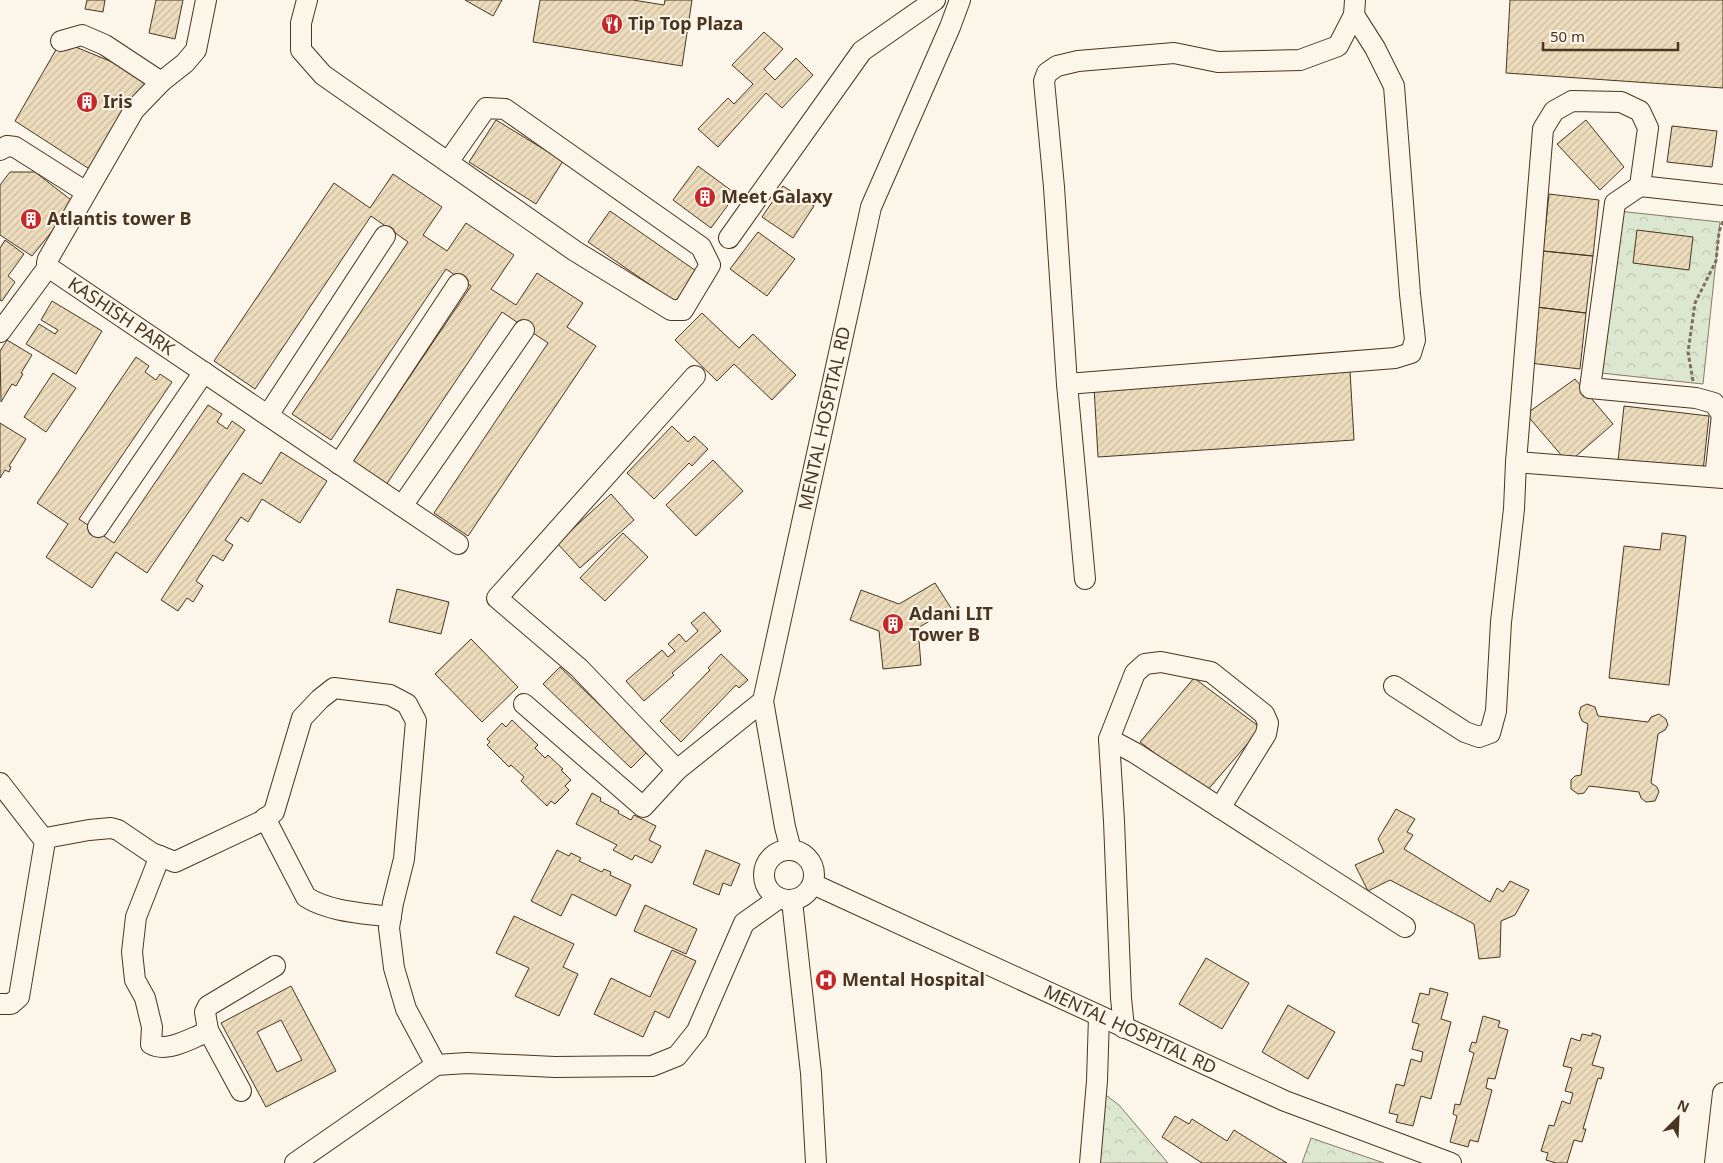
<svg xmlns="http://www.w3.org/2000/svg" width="1723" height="1163" viewBox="0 0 1723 1163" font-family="'Noto Sans',sans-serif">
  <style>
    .park { fill: url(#park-crowns); stroke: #887966 }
    .building { fill: url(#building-hatch); stroke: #4a3520; fill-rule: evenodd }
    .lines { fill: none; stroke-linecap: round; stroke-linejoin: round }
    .minor-casing { stroke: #4a3520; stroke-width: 22 }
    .path { stroke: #7f6f5c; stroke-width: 3; stroke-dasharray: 4 2.5; stroke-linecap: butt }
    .minor { stroke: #fbf6e9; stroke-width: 20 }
    .labels { text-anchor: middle; stroke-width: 4; stroke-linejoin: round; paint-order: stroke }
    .poi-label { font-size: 18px; font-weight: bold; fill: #4a3520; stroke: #fbf6e9; text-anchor: start }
    .street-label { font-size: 18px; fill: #4a3520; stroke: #fbf6e9 }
  </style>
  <defs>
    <pattern id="park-crowns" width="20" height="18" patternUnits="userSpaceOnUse" patternTransform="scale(1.25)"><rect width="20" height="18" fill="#dce7d0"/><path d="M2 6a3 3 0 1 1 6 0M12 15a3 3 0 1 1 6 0" fill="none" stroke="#bec7b2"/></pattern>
    <pattern id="building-hatch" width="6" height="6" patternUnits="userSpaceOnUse" patternTransform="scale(1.25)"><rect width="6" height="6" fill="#ecdcbc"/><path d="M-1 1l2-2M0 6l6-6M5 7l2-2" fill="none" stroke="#ccbda1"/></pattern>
  </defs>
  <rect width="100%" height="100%" fill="#fbf6e9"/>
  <path class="park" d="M1618 211 1720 222 1703 384 1601 373Z
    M1103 1093 1119 1105 1168 1163H1098Z
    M1311 1138 1384 1163H1302Z"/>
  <path class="building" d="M87 0H105L103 12 85 9Z
    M156 0H183L175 39 149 33Z
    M465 0H502L493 16Z
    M540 0H633L664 5 665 0H692L682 66 533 42Z
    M1510 0H1723V88L1506 73Z
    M764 32 783 49 764 69 775 80 796 58 813 75 782 108 766 93 718 147 698 129 728 98 734 104 753 84 732 65Z
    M61 41 161 82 97 174 15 121Z
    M496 120 563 161 536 204 469 162Z
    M1586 120 1624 167 1600 190 1557 144Z
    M1672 126 1717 131 1712 167 1667 162Z
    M698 166 736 194 711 228 673 200Z
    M10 172H35L75 203 32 256 0 235V185Z
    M393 174 442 207 423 235 447 251 466 223 514 255 491 289 516 305 537 273 583 303 567 327 596 346 468 536 434 513 548 343 502 312 386 485 352 462 471 286 446 269 331 440 292 414 408 242 371 216 255 389 214 361 334 183 370 208Z
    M783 186 814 206 793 238 762 217Z
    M1549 194 1599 200 1593 256 1543 251Z
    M610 211 699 273 678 304 588 242Z
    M1637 230 1693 237 1689 270 1633 263Z
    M758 232 795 259 767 296 730 269Z
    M5 240 24 254 8 276 15 282 2 301 0 300V248Z
    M1543 251 1593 256 1586 313 1536 307Z
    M52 301 102 331 76 374 26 344 39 324 55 334 58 330 41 320Z
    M1536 307 1586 313 1580 369 1530 363Z
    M702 313 739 348 753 334 796 375 772 400 734 364 717 381 675 340Z
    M7 340 32 355 21 373 23 374 16 386 12 384 1 402 0 351Z
    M136 357 149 366 145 372 156 380 160 374 172 382 79 519 114 543 208 405 222 414 217 422 227 429 232 421 245 430 147 573 116 552 92 588 46 557 68 524 37 503Z
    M1350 371 1354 440 1098 457 1094 387Z
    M53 373 76 388 46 432 24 417Z
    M1575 379 1613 424 1568 463 1526 414Z
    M1624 406 1709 416 1703 471 1618 461Z
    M0 423 26 439 9 466 11 467 9 472 5 470 0 478Z
    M672 426 688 442 694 436 708 449 692 466 689 463 654 499 627 473Z
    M281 452 327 481 300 523 262 499 248 522 241 517 225 540 233 545 223 561 213 555 196 581 203 586 193 602 187 598 178 611 161 600 243 473 261 484Z
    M713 460 743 491 696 536 666 505Z
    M611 494 634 520 580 568 557 543Z
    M623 533 648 557 605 601 580 578Z
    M1662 533 1686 536 1669 685 1609 678 1624 546 1660 550Z
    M935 583 951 608 918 628 921 665 883 669 879 631 850 620 861 590 899 604Z
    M397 589 449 602 441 634 389 622Z
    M704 612 721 631 672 673 674 675 644 701 626 681 662 650 668 657 675 651 668 644 679 634 686 642 698 631 691 623Z
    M471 639 518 687 482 722 435 674Z
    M721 654 748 680 739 688 736 685 681 742 660 721 710 670 708 668Z
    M560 667 648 751 631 768 543 684Z
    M1194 678 1261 728 1206 792 1140 742Z
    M1587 704 1595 707 1598 716 1648 722 1651 717 1659 714 1666 719 1668 725 1665 730 1658 734 1651 783 1657 787 1659 792 1655 801 1646 802 1641 798 1639 792 1589 786 1584 793 1578 794 1571 789V780L1575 776 1581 775 1588 724 1582 721 1579 713 1581 707Z
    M512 720 538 745 535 748 545 758 548 755 563 769 561 770 571 780 565 786 569 790 555 804 551 801 547 806 521 781 524 777 511 765 509 767 487 745 490 742 487 739 502 723 506 727Z
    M592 793 601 798 600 801 619 811 618 813 631 820 634 815 656 826 649 840 661 846 652 863 635 855 632 860 613 850 617 845 576 824Z
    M1396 809 1415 819 1407 832 1413 835 1404 849 1490 902 1497 888 1503 892 1510 881 1529 890 1515 915 1501 921 1500 957 1479 959 1474 924 1390 880 1368 891 1355 865 1384 852 1378 839Z
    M557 850 569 856 571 853 581 858 579 861 602 872 604 869 611 872 610 875 631 885 616 916 572 894 561 916 531 901Z
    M706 850 740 864 731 886 723 883 719 895 693 884Z
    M645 905 697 929 686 954 634 931Z
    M514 916 574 944 563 967 578 974 559 1016 515 996 529 968 496 953Z
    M672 950 696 961 669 1018 655 1011 643 1037 594 1014 611 978 650 997Z
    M1206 958 1249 983 1222 1029 1179 1004Z
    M291 986 336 1071 266 1107 221 1023ZM281 1020 302 1060 277 1072 257 1032Z
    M1430 988 1448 993 1441 1019 1451 1022 1431 1099 1421 1096 1413 1126 1396 1122 1398 1115 1389 1113 1396 1084 1404 1086 1411 1059 1421 1062 1423 1052 1412 1049 1419 1024 1412 1022 1420 993 1429 995Z
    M1288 1005 1335 1032 1308 1079 1262 1052Z
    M1483 1016 1500 1021 1498 1027 1508 1030 1495 1079 1488 1078 1486 1088 1492 1090 1478 1142 1470 1140 1468 1147 1450 1142 1457 1116 1453 1114 1455 1104 1460 1105 1474 1053 1469 1051 1472 1042 1476 1043Z
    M1592 1033 1601 1036 1592 1065 1604 1068 1601 1079 1598 1078 1583 1129H1586L1582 1142 1574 1140 1567 1163H1556L1546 1160 1548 1153 1541 1151 1549 1125 1554 1126 1562 1101 1570 1104 1573 1093 1565 1091 1572 1068 1563 1066 1571 1038 1580 1041 1582 1034 1592 1036Z
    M1175 1116 1189 1124 1192 1119 1227 1141 1234 1130 1287 1163H1202L1162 1137Z"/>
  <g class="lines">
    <g class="minor-casing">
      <g id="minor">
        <path id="s1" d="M206 0 196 50 185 63 161 82 134 110 48 259 47 263 48 267 458 544"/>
        <path d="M307 0 301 23V50L323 75 575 251 671 310H683L710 265 701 247 505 109 486 108 448 162"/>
        <path d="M61 41 82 35 105 45 161 82"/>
        <path d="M0 150 7 146 15 147 86 192"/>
        <path d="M1640 186 1615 203 1590 388 1696 398 1714 403 1722 415 1715 477"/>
        <path d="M729 238 862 51 935 0"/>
        <path d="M0 332 48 267"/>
        <path d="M695 376 497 598 579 668 677 770 763 701"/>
        <path d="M1067 384 1395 358 1411 353 1415 340 1410 294 1394 86 1375 48 1354 15"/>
        <path d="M268 415 385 236"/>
        <path d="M1516 462 1723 478"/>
        <path d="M339 464 458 284"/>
        <path d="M402 506 524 330"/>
        <path d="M98 527 204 372"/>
        <path d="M1085 579 1067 384 1054 187 1044 81 1047 73 1057 66 1078 61 1174 53 1218 62 1300 60 1338 46 1354 15 1355 0"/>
        <path d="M1394 686 1465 732 1479 737 1490 733 1496 711 1501 622 1514 509 1516 462 1543 129 1554 111 1572 101 1621 102 1640 111 1648 128 1640 186 1723 195"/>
        <path d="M524 704 643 807 677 770"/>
        <path d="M1109 739 1135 673 1145 664 1161 662 1211 672 1264 714 1268 723 1266 734 1220 808"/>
        <path d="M0 783 45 841"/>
        <path d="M265 818 306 897C330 912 363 913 391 917"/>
        <circle cx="789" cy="875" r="25"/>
        <path id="s2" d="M791 850 785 827 763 701 871 207 950 27 960 0"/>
        <path d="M160 856 136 917 132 952 135 980 145 998 152 1027 151 1044C167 1053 189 1039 205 1033L208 1030 205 1012 208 1006 275 966"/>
        <path id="s3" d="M813 884 1285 1101 1451 1163"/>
        <path d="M792 901 811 1073 816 1163"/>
        <path d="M0 1004H11L19 997 45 841 51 837 89 830 111 828 118 830 152 853 175 862 262 821 274 812 302 718 320 699 334 688 390 695 407 704 416 721 404 859 393 903 389 928 394 968 406 1009 436 1065"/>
        <path d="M1124 1028 1121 998 1114 821 1109 739 1135 753 1405 927"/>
        <path d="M208 1030 241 1091"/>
        <path d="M295 1163 436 1065 467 1063 555 1067 652 1066 677 1056 697 1031 744 923 779 898"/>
        <path d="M1090 1163 1097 1081 1099 1016"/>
        <path d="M1715 1163 1723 1093"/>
      </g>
    </g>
    <path class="path" d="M1693 381 1688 352 1695 303 1716 261 1719 232 1723 221"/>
    <use href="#minor" class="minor"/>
  </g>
  <defs>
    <g id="restaurant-disc" transform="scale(1.125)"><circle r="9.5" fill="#c62828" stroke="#fbf6e9"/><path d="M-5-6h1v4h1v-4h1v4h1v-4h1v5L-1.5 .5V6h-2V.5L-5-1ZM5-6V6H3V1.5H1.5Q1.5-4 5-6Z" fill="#fff"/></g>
    <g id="building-disc" transform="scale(1.125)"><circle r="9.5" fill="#c62828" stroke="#fbf6e9"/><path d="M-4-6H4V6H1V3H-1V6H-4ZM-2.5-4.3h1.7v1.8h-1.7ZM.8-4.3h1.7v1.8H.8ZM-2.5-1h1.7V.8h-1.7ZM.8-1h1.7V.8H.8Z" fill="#fff"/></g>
    <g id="hospital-disc" transform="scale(1.125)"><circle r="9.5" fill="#c62828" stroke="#fbf6e9"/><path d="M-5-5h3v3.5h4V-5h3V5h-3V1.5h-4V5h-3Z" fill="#fff"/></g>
  </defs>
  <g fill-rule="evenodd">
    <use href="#restaurant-disc" x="612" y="24"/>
    <use href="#building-disc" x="87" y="102"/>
    <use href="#building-disc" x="705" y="197"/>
    <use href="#building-disc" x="31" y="219"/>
    <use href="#building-disc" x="893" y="624"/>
    <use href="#hospital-disc" x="826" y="980"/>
  </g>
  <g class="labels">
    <g class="poi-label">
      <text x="628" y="30">Tip Top Plaza</text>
      <text x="103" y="108">Iris</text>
      <text x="721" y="203">Meet Galaxy</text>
      <text x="47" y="225">Atlantis tower B</text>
      <text x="909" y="620">Adani LIT<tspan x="909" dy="21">Tower B</tspan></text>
      <text x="842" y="986">Mental Hospital</text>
    </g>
    <g class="street-label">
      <text dy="6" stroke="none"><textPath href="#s1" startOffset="406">KASHISH PARK</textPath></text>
      <text dy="6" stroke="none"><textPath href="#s2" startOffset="441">MENTAL HOSPITAL RD</textPath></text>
      <text dy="6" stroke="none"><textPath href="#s3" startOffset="349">MENTAL HOSPITAL RD</textPath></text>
    </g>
  </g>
  <g transform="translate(1678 1118) rotate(24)" stroke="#fbf6e9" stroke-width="4" paint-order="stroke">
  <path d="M0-4L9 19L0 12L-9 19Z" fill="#4a3520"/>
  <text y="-8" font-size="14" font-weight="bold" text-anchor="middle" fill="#4a3520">N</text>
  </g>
  <path d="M1543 42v8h135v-8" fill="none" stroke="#4a3520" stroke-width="2.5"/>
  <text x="1550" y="42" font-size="15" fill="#4a3520" stroke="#fbf6e9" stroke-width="4" paint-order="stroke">50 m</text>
</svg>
